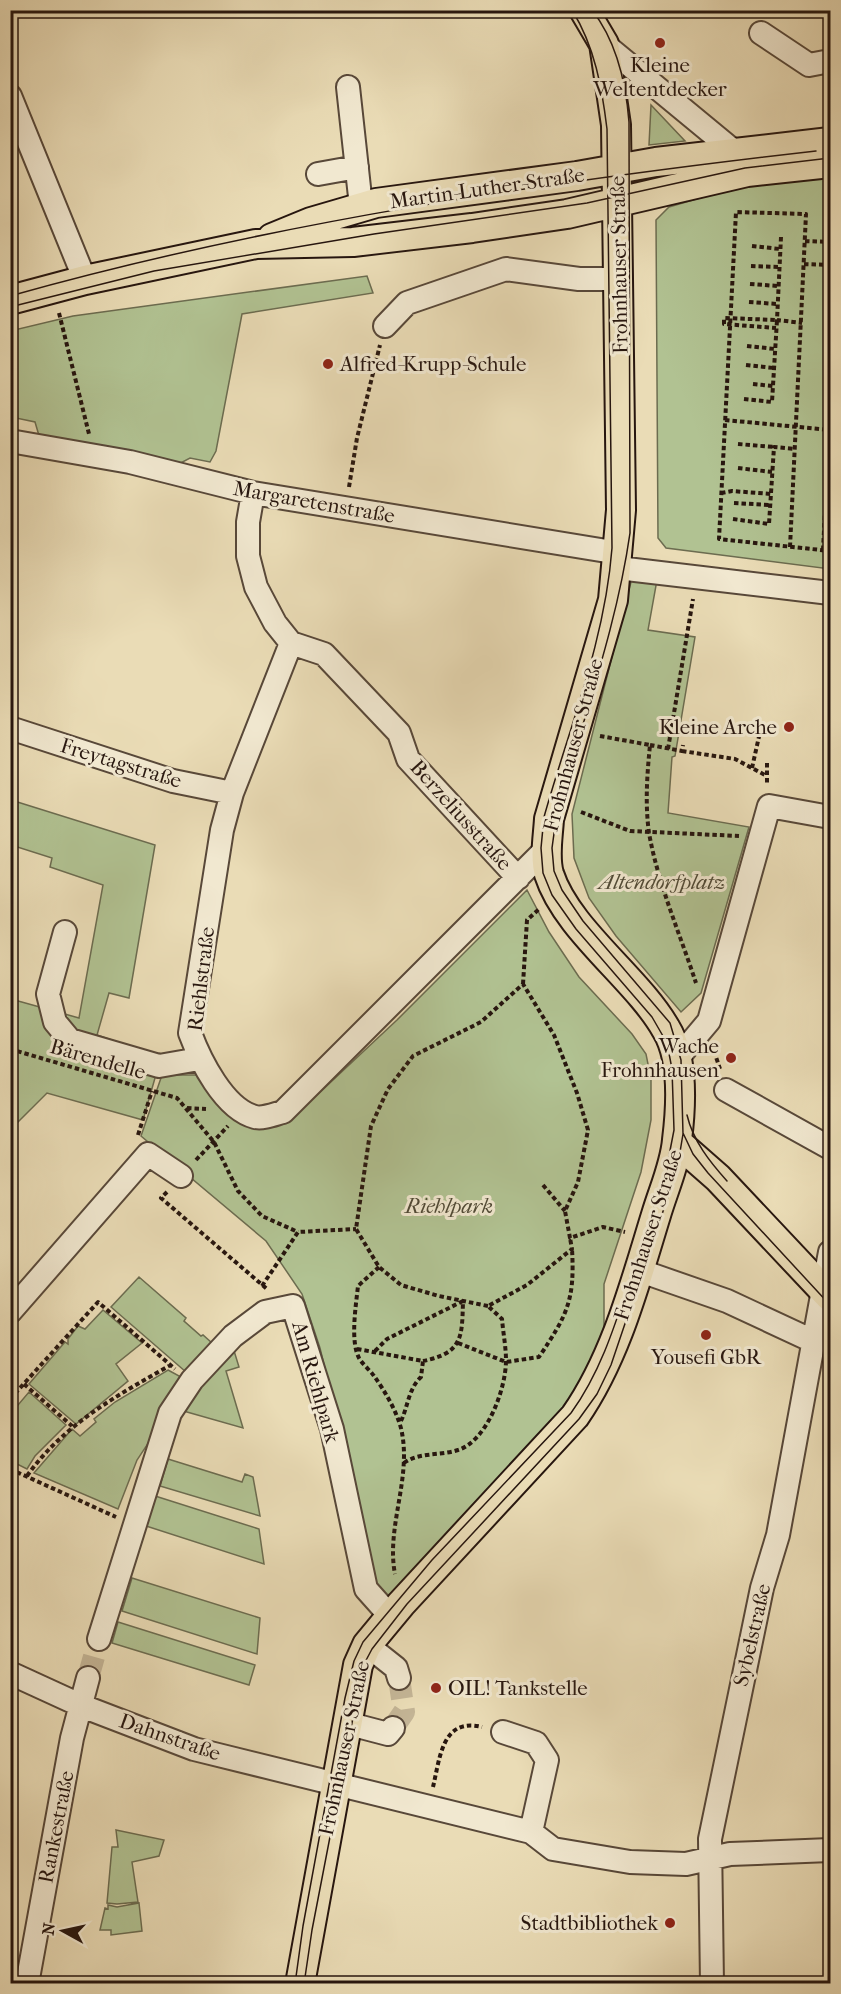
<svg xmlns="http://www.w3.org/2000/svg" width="841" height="1994" viewBox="0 0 841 1994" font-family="'IM FELL French Canon',serif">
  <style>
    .green { fill: #b1c292; stroke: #6c6c50; stroke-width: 1.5 }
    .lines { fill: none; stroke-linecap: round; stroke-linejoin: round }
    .minor-tunnel { stroke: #c3b495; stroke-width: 22; stroke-dasharray: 22 11; stroke-linecap: butt }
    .minor-casing { stroke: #584839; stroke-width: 26 }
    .major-casing { stroke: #27160f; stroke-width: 32 }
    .path { stroke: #27160f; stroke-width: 4; stroke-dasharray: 4.5 3; stroke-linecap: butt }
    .minor { stroke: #f1e8d0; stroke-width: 22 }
    .major { stroke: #eadcb6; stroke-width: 28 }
    .tram { stroke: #27160f; stroke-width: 1.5 }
    .poi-dot { fill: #8f2418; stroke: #f1e8d0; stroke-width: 2 }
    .labels { text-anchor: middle; stroke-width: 6; stroke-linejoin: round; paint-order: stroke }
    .poi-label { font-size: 21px; fill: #27160f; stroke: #f1e8d0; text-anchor: end }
    .street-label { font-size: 21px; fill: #27160f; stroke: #f1e8d0 }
    .park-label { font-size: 21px; font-style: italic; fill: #504a36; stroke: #f1e8d0 }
  </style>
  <rect width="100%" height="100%" fill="#eadcb6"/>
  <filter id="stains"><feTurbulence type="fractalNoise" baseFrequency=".00333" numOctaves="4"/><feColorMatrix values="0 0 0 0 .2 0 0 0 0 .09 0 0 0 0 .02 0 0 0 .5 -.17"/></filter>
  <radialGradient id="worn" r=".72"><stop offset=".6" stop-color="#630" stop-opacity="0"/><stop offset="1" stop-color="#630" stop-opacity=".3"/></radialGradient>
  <path class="green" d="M651 105 685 141 649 145Z
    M830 177V569L666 548 658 538 656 220 669 207 751 183Z
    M367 276 373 293 242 314 216 451 210 462 190 458 175 466 40 439 35 422 11 417 10 331 73 316Z
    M632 578 657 580 648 630 695 637 675 756 672 757 668 813 749 827 701 993 681 1012 616 936 589 898 574 858 572 814Z
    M11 800 155 845 129 998 109 993 97 1035 161 1057 143 1120 47 1093 11 1129V999L79 1018 103 885 50 867 52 858 11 845Z
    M527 890 549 932 579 977 632 1034 646 1054 651 1079V1120L641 1172 604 1284V1363L384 1606 372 1582 345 1452 320 1348 302 1294 266 1241 141 1136 162 1075H201L257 1129 287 1123 397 1020Z
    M139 1277 186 1318 184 1321 201 1336 203 1335 212 1343 186 1372 111 1307Z
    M103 1310 142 1343 116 1364 128 1381 76 1424 29 1384 65 1342 68 1344V1339L78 1326 85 1329Z
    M231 1341 239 1367 226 1371 243 1428 180 1410Z
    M168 1370 181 1377 159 1427 137 1460 118 1509 34 1473 72 1429 80 1436 96 1422 94 1419 115 1402Z
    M29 1392 66 1425 35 1456 27 1469 11 1461 10 1410 13 1411Z
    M168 1459 242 1482 245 1474 253 1477 260 1516 160 1486Z
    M152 1495 259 1529 264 1564 143 1525Z
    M132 1578 260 1618 257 1654 122 1611Z
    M118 1622 255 1665 249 1685 112 1643Z
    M116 1830 164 1840 159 1856 132 1862 138 1902 117 1904 107 1903 112 1847H118Z
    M139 1903 142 1931 111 1935V1930H100L105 1908 108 1909V1905L117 1907Z"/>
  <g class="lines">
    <path class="minor-tunnel" d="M88 1678 99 1639
      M393 1728 404 1712 399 1678"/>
    <g class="minor-casing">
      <path id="minor" d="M761 33 809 65 830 61
        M604 44 736 153
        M348 87 361 206
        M10 96 85 280
        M318 174 357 167
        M385 326 407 303 506 269 579 279H619
        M10 441 130 462 253 493 619 553
        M253 493 248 522V556L256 587 275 623 291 643 324 654 399 733 408 759 518 878
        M618 568 830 593
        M291 643 232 793 222 830 190 1033C200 1060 224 1109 255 1117 263 1119 275 1114 283 1112L547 848
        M10 728 173 781 232 793
        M65 932 48 994 55 1022 70 1040 159 1066 199 1059
        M677 1059 709 1021 769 806 830 817
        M726 1090 830 1148
        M638 1270 727 1301 815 1342
        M10 1312 148 1154 181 1176
        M99 1639 170 1413 192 1380 233 1336 265 1312 293 1306 332 1429 366 1589 391 1617
        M367 1645 396 1668 399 1678
        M10 1673 82 1706 194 1749 531 1832 553 1849 630 1862 686 1864 730 1854 830 1850
        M346 1723 388 1734 393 1728
        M503 1732 536 1743 547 1760 531 1832
        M27 1984 72 1738 88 1678
        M712 1984 710 1839 762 1588 778 1535 830 1252"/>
    </g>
    <g class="major-casing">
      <path id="major" d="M272 238 311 222 376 203 577 176 656 162 830 142
        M10 300 85 280 256 244 353 242 472 228 567 214 747 172 830 163
        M677 1142 718 1178 830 1297
        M300 1984 358 1665 367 1645 401 1604 575 1416C616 1357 635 1283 656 1215 663 1191 675 1165 677 1140 681 1108 684 1058 666 1029 637 978 567 930 549 874 544 857 548 837 549 819L613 600 621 510 616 125 604 44 584 10"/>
    </g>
    <path class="path" d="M781 237 777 320 802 323
      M805 241 830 242
      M752 246 780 249
      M804 264 830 265
      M751 266 779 267
      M750 284 778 286
      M749 302 777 304
      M59 313 89 434
      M747 346 775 349
      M746 365 774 368
      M753 384 773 386
      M744 399 772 402 777 320 724 318V324L776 328
      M725 420 830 430
      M738 444 774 447
      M738 468 772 472
      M349 487 357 438 380 345
      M721 493 732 491 771 494
      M734 503 770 505
      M733 519 769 524 774 447 795 449
      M790 547 806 214 736 212 719 539 830 551
      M823 550 830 415
      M600 736 650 745C647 775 645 804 649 833 658 884 680 934 696 983
      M650 745 682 751 683 745
      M668 749 693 599
      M682 751 735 759 765 775
      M767 763V784
      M752 768 760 732
      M581 812 630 831 739 836
      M523 984 527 920 539 909
      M10 1049 177 1098 214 1142 238 1191 262 1216 298 1232
      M714 1051 720 1069
      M187 1108 206 1109
      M138 1135 152 1091
      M196 1160 228 1126
      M543 1185 565 1211
      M167 1192 161 1198 267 1289
      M379 1267 358 1286C356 1305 350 1341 359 1358 363 1365 370 1370 374 1376 385 1391 399 1415 402 1433 411 1480 386 1528 395 1574
      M262 1286 298 1232 356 1229
      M488 1306 439 1296 401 1285 379 1267 356 1229 371 1126 388 1089 413 1056 481 1022 523 984 554 1035 577 1093 588 1130 578 1182 565 1211 570 1238 603 1227 625 1232
      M458 1343 506 1362 539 1357C567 1315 575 1301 572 1249
      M357 1349 423 1361 421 1377C408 1389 408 1408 400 1423
      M375 1351 387 1339 463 1301C462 1337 463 1353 423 1361
      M24 1384 72 1426
      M10 1399 98 1302 175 1369
      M404 1463C419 1452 440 1456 458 1450 487 1441 506 1389 506 1360 506 1347 503 1332 502 1319L488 1306 527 1285 572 1249 570 1238
      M10 1469 116 1517
      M27 1476C63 1425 116 1396 169 1366
      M433 1787C440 1758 442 1717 482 1727"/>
    <use href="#minor" class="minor"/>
    <use href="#major" class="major"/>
    <path class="tram" d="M572 10C595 47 602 88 607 129L612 548C605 641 569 728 544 817L541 848 543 873 552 895 576 929 652 1017 667 1043 672 1069 674 1130 667 1166 654 1207
      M10 296C273 222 545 182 816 151
      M10 307 154 271 374 234 587 203 745 168 830 158
      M687 1115C693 1141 710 1162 727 1181
      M683 1133 693 1154 708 1173 830 1305
      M295 1984 303 1926 345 1698 354 1661 363 1642 432 1560 571 1413C606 1365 620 1307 639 1252
      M304 1984 312 1930 363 1666 372 1649 407 1604 579 1419 597 1394 611 1365 677 1170 683 1134 681 1060 670 1023 583 921 562 890 554 871 552 848 556 819C581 723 616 631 630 533L629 122C626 83 617 42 592 10"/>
  </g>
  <g class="poi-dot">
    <circle cx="660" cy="43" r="6"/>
    <circle cx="328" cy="364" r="6"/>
    <circle cx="789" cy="727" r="6"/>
    <circle cx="731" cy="1058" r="6"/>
    <circle cx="706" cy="1335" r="6"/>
    <circle cx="436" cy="1688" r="6"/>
    <circle cx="670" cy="1923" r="6"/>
  </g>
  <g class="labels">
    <g class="poi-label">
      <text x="660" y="72" text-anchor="middle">Kleine<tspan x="660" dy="24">Weltentdecker</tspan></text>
      <text x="340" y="371" text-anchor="start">Alfred-Krupp-Schule</text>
      <text x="777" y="734">Kleine Arche</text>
      <text x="719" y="1053">Wache<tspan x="719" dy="24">Frohnhausen</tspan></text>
      <text x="706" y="1364" text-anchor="middle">Yousefi GbR</text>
      <text x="448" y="1695" text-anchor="start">OIL! Tankstelle</text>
      <text x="658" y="1930">Stadtbibliothek</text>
    </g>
    <g class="street-label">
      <text transform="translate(487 188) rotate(-8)" y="7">Martin-Luther-Straße</text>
      <text transform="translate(619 265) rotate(-91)" y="7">Frohnhauser Straße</text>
      <text transform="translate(314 502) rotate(10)" y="7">Margaretenstraße</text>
      <text transform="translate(573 745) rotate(-75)" y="7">Frohnhauser Straße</text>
      <text transform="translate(121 763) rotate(17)" y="7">Freytagstraße</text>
      <text transform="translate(461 815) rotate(48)" y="7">Berzeliusstraße</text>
      <text transform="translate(201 979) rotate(-83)" y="7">Riehlstraße</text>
      <text transform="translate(98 1059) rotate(16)" y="7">Bärendelle</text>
      <text transform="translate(648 1235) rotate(-72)" y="7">Frohnhauser Straße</text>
      <text transform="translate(316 1382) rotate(74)" y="7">Am Riehlpark</text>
      <text transform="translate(752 1635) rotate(-77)" y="7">Sybelstraße</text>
      <text transform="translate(170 1737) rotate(19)" y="7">Dahnstraße</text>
      <text transform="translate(344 1748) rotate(-78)" y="7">Frohnhauser Straße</text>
      <text transform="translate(56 1827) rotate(-79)" y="7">Rankestraße</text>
    </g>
    <g class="park-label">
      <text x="662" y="889">Altendorfplatz</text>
      <text x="449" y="1213">Riehlpark</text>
    </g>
  </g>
  <rect width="841" height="1994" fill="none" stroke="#eadcb6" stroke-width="36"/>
  <rect x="12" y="12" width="817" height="1970" fill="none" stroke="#27160f" stroke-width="3"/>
  <rect x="18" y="18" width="805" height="1958" fill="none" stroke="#27160f" stroke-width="1.5"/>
  <g transform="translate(63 1931) rotate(278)" stroke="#f1e8d0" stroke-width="4.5" paint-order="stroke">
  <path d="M0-4.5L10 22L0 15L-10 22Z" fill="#27160f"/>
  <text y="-9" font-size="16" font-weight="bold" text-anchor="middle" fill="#27160f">N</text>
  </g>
  <rect width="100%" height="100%" filter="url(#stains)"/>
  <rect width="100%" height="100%" fill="url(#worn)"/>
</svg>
